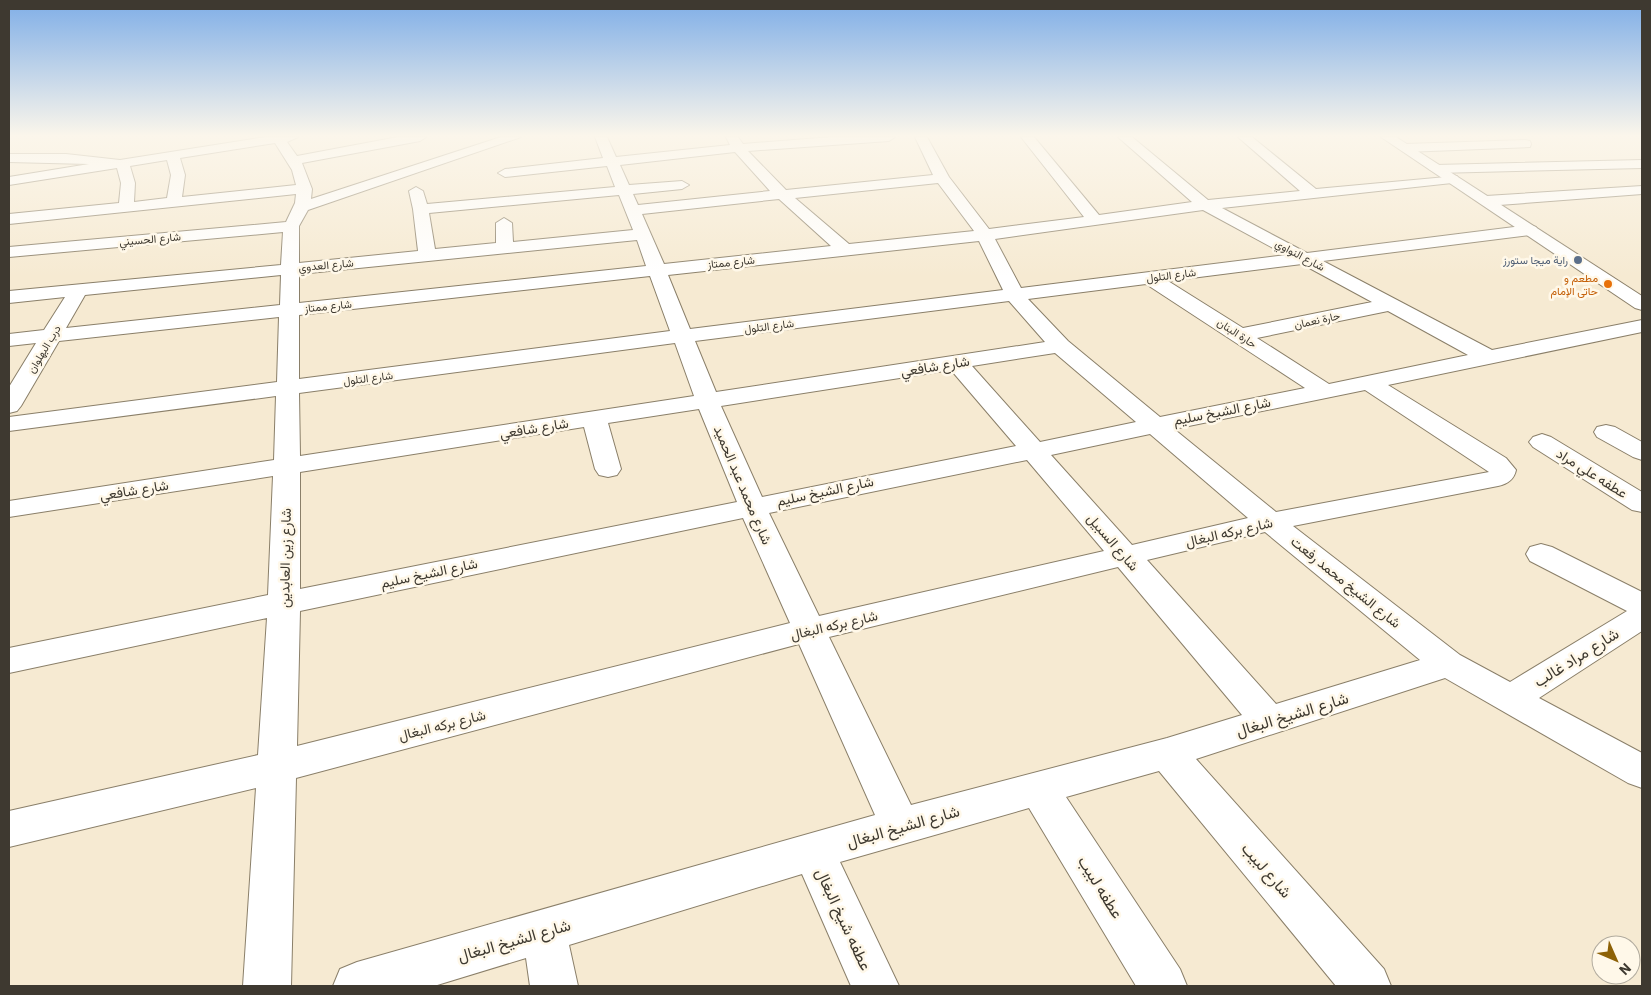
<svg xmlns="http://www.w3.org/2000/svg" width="1651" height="995" viewBox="0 0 1651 995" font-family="'IBM Plex Sans',Vazirmatn,sans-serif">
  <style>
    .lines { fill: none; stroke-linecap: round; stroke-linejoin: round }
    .minor-casing { stroke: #8a7f69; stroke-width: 2 }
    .major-casing { stroke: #8a7f69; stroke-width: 2 }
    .minor { fill: #fff; fill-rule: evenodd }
    .major { fill: #fff; fill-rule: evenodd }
    .service-dot { fill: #5c6f8a; stroke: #fff8e9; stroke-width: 2 }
    .food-dot { fill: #e8710a; stroke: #fff8e9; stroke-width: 2 }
    .labels { text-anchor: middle; stroke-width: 5; stroke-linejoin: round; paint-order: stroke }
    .far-street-label { font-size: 11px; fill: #3e3930; stroke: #fff8e9 }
    .far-service-label { font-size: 11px; fill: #4e5e75; stroke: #fff8e9; text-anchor: end }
    .far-food-label { font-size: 11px; fill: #c56008; stroke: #fff8e9; text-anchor: end }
    .street-label { font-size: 14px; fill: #3e3930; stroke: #fff8e9 }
    .near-street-label { font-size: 16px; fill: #3e3930; stroke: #fff8e9 }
  </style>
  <rect width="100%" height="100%" fill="#f6ead2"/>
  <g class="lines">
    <g class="minor-casing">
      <path id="minor" d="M265 137H298L287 142 297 156 398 137H426L420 141 302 163 312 189 311 199 501 137H521L308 210 299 226V263L418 251 413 209 409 191 416 187 423 191 427 204 615 187 607 166 505 177 498 173 505 169 603 158 595 137H607L616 157 730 145 726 137H738L743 144 832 137H895L889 141 748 151 786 190 933 175 915 137H927L949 177 989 229 1084 217 1021 137H1034L1099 215 1192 202 1118 137H1132L1208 200 1300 191 1238 137H1252L1316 189 1457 176 1459 179 1452 183 1222 208 1307 253 1530 225 1536 227 1538 230 1536 233 1530 235 1323 261 1492 350 1642 320V332L1388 385 1506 458 1516 470C1514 480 1507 484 1498 486L1293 526 1460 655 1510 682 1627 611 1530 561 1526 554 1530 547 1541 544 1552 547 1642 592V631L1539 698 1642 753V788L1628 783 1445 678 1196 759 1384 969 1391 986H1336L1159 771 1066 797 1180 969 1187 986H1136L1029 808 840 862 899 986H851L802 874 569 945 578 986H530L526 958 434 986H333L340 969 357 962 875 815 799 644 296 778 291 986H243L256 788 9 847V811L258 755 267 618 9 673V648L268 595 273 476 9 517V501L274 460 276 396 9 431V417L277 382 279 317 59 341 21 406 17 411 9 413V387L36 343 9 346V334L44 330 65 297 9 303V291L281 265 283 232 9 257V247L286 222 295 203 296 194 9 224V214L119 203 121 183 117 168 9 185V177L89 164 9 162V154H66L120 160ZM275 143 292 170 296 185 182 197 185 175 180 158ZM735 152 770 191 638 205 633 194 682 189 689 185 682 181 629 185 620 165ZM167 160 171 175 167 198 134 202 135 183 130 166ZM938 183 974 231 849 244 795 198ZM619 195 633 230 513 242 512 223 504 218 496 223V243L435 249 429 213ZM779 199 831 246 664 264 642 214ZM1203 210 1286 255 1021 288 995 239ZM637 240 646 266 299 303V274ZM979 241 1003 290 690 329 668 275ZM1302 264 1372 302 1243 328 1168 281ZM281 275 280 305 66 328 85 295ZM650 276 670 331 299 379V315ZM1146 284 1305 388 1160 417 1068 341 1028 299ZM1009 301 1045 342 716 392 695 341ZM1388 311 1468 355 1329 384 1257 338ZM675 343 694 396 300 456 299 393ZM1055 353 1136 422 1040 442 972 366ZM951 370 1016 446 762 497 721 406ZM1365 390 1489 472 1276 512 1174 429ZM699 409 737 502 300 589V472L584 427 595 469 599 475 608 477 617 475 621 469 608 423ZM1150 434 1248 518 1132 545 1051 455ZM1027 460 1104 551 819 616 769 513ZM743 518 790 623 297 746 300 611ZM1265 532 1420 660 1276 704 1147 560ZM1118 567 1242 715 1167 738 911 805 829 637Z
        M1525 140 1530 141 1531 144 1530 147 1405 152 1398 148 1405 144Z
        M1642 160V168L1436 173 1429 169 1436 165Z
        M1642 186V194L1486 206 1478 201 1486 196Z
        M1606 425 1615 427 1642 442V460L1633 457 1597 437 1594 432 1597 427Z
        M1542 434 1551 437 1642 492V512L1632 510 1533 447 1529 442 1533 437Z"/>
    </g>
    <g class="major-casing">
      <path id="major" d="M1381 137H1396L1642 296V310L1635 308Z"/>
    </g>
    <use href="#minor" class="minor"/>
    <use href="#major" class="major"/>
  </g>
  <linearGradient id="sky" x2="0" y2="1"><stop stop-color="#7faee7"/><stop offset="0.49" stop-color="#fbf6eb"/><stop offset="1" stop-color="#fbf6eb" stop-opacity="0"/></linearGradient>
  <rect width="1651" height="277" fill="url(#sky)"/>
  <circle class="service-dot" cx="1578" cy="260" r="5"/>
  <circle class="food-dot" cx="1608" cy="284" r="5"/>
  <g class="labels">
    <g class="far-street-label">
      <text transform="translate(150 239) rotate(-5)" y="4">شارع الحسيني</text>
      <text transform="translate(1300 255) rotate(28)" y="4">شارع النواوي</text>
      <text transform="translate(731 262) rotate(-6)" y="4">شارع ممتاز</text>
      <text transform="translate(326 265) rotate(-5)" y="4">شارع العدوي</text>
      <text transform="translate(1171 275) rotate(-7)" y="4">شارع التلول</text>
      <text transform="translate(328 306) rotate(-6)" y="4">شارع ممتاز</text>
      <text transform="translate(1317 320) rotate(-12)" y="4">حارة نعمان</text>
      <text transform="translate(769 326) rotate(-7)" y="4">شارع التلول</text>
      <text transform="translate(1237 333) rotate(33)" y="4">حارة البنان</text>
      <text transform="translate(44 349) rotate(-59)" y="4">درب البهلوان</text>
      <text transform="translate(368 378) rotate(-7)" y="4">شارع التلول</text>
    </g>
    <g class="far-service-label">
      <text x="1568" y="264">راية ميجا ستورز</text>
    </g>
    <g class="far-food-label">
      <text x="1598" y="282">مطعم و<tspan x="1598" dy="13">حاتى الإمام</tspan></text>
    </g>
    <g class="street-label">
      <text transform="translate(935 366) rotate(-9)" y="5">شارع شافعي</text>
      <text transform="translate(1222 411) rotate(-11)" y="5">شارع الشيخ سليم</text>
      <text transform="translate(534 428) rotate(-9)" y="5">شارع شافعي</text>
      <text transform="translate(1592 473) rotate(32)" y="5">عطفه علي مراد</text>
      <text transform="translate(743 485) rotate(67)" y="5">شارع محمد عبد الحميد</text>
      <text transform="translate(134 490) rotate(-9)" y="5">شارع شافعي</text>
      <text transform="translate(825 491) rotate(-12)" y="5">شارع الشيخ سليم</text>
      <text transform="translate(1229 532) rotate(-13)" y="5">شارع بركه البغال</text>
      <text transform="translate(1113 542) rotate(49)" y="5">شارع السبيل</text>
      <text transform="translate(285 558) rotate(-89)" y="5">شارع زين العابدين</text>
      <text transform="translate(429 573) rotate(-12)" y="5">شارع الشيخ سليم</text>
      <text transform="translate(1346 582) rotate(39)" y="5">شارع الشيخ محمد رفعت</text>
      <text transform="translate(834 625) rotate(-13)" y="5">شارع بركه البغال</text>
      <text transform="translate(442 725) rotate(-14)" y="5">شارع بركه البغال</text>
    </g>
    <g class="near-street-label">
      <text transform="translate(1576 657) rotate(-32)" y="6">شارع مراد غالب</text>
      <text transform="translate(1292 714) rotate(-17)" y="6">شارع الشيخ البغال</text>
      <text transform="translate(903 826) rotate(-16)" y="6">شارع الشيخ البغال</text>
      <text transform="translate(1267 870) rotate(49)" y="6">شارع لبيب</text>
      <text transform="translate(1101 887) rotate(58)" y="6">عطفه لبيب</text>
      <text transform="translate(844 919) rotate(65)" y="6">عطفه شيخ البغال</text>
      <text transform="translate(514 940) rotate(-16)" y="6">شارع الشيخ البغال</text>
    </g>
  </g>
  <rect width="1651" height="995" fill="none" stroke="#3e3930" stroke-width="20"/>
  <g transform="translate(1616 960) rotate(135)"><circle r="24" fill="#fff8e9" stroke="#b2ac9f"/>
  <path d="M0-4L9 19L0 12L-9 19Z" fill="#8d6106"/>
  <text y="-8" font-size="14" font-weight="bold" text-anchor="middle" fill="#3e3930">N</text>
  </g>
</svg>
